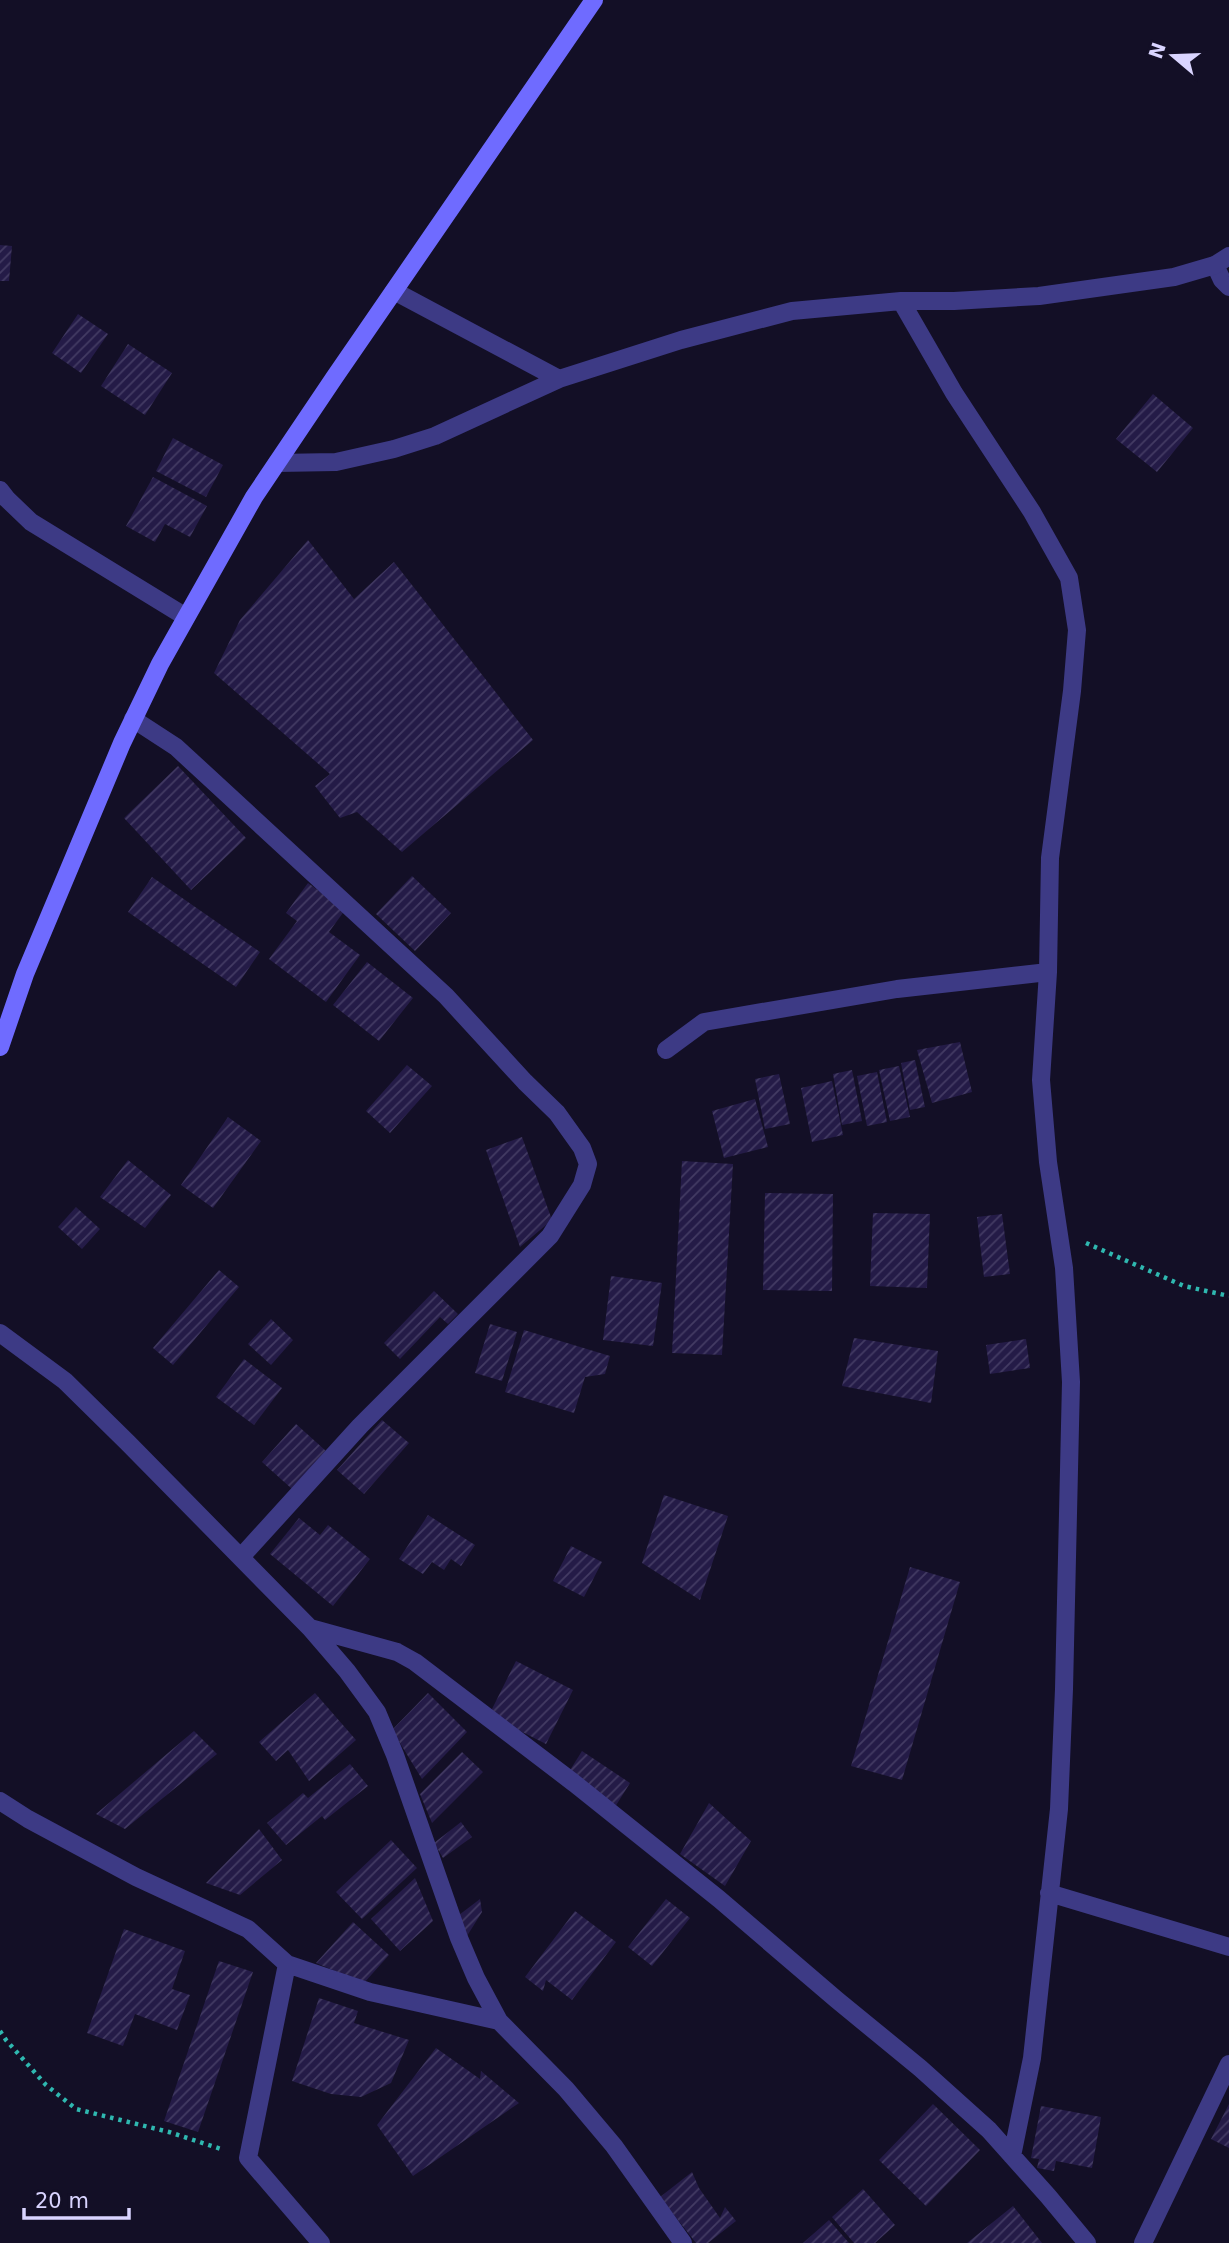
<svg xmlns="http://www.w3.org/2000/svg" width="1229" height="2243" viewBox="0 0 1229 2243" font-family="'DejaVu Sans',sans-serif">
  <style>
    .building { fill: url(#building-hatch) }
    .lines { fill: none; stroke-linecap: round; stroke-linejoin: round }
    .path { stroke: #2fb8b0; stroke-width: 4.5; stroke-dasharray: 3.5 5; stroke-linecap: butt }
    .lane { stroke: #3d3a85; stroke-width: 18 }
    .street { stroke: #3d3a85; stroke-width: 18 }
    .secondary { stroke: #6f6bff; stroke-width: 18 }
  </style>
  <defs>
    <pattern id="building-hatch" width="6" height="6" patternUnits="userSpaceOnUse" patternTransform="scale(1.75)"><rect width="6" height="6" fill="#241b47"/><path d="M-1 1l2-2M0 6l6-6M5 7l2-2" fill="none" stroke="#433b63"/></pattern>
  </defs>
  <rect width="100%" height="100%" fill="#130f26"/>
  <path class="building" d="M0 245 12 246 9 281H0Z
    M78 314 108 334 81 373 52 353Z
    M128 344 172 373 145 415 101 386Z
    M1153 394 1193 428 1157 472 1116 439Z
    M173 438 223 465 206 497 156 471Z
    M153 477 207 506 190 537 165 524 155 542 126 526Z
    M308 540 354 599 394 562 533 740 402 852 357 812 340 818 315 786 330 774 214 673 240 620Z
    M178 766 246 838 191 890 124 818Z
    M412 876 451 913 415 951 376 914Z
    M152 877 260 952 236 987 128 912Z
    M308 883 345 910 329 932 360 955 326 1002 269 959 297 921 286 913Z
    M367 962 413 998 379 1041 333 1005Z
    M960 1042 972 1092 932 1103 917 1050Z
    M915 1060 925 1107 910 1110 901 1063Z
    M407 1065 432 1086 390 1133 366 1111Z
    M899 1066 910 1117 890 1121 879 1070Z
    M852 1070 862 1121 842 1125 833 1074Z
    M877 1072 887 1122 867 1126 857 1076Z
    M779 1074 790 1124 765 1129 755 1079Z
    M832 1081 843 1135 812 1142 801 1088Z
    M755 1099 768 1147 724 1158 712 1111Z
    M228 1117 261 1141 213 1208 181 1185Z
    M522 1137 552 1220 520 1247 486 1150Z
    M128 1160 171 1195 145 1228 100 1197Z
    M682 1161 733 1164 722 1355 672 1353Z
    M765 1193 833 1194 832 1291 763 1290Z
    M76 1207 100 1229 82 1249 58 1227Z
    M873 1213 930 1214 927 1288 870 1286Z
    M1002 1214 1010 1274 984 1277 977 1217Z
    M219 1270 239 1287 173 1365 153 1348Z
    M611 1276 662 1283 653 1346 603 1340Z
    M434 1291 458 1314 448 1324 440 1317 400 1359 384 1343Z
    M271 1319 293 1340 271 1365 248 1344Z
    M490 1324 517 1332 502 1381 475 1373Z
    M524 1330 610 1356 605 1374 585 1377 574 1413 505 1392Z
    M854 1338 938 1351 931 1403 842 1386Z
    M1026 1339 1030 1368 990 1374 986 1345Z
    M244 1359 282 1388 254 1425 216 1397Z
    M382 1420 409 1443 364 1494 337 1470Z
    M296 1424 326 1451 292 1489 262 1462Z
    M664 1495 728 1516 700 1600 642 1563Z
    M428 1515 475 1545 461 1566 451 1559 444 1570 432 1562 423 1574 399 1559Z
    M299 1518 320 1535 328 1525 370 1559 333 1606 270 1554Z
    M571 1546 602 1562 584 1597 553 1581Z
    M910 1567 960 1582 902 1780 851 1766Z
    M516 1661 573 1690 546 1744 489 1715Z
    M315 1693 356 1740 309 1781 288 1750 276 1761 259 1742Z
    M428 1693 467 1732 422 1779 392 1730Z
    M194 1731 217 1754 125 1829 96 1814Z
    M582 1751 630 1783 615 1807 567 1775Z
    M462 1752 483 1772 432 1823 420 1794Z
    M350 1764 368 1786 325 1820 322 1816 286 1845 267 1823 303 1793 308 1798Z
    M709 1803 751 1841 725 1886 680 1854Z
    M461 1822 472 1837 443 1858 434 1843Z
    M259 1829 282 1860 240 1895 206 1883Z
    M391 1840 417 1868 362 1919 336 1892Z
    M415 1878 433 1921 400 1951 371 1919Z
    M480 1899 482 1912 467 1936 459 1915Z
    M666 1899 690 1918 652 1966 628 1947Z
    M575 1911 616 1942 572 2000 546 1980 543 1991 525 1977Z
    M353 1922 389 1955 364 1983 316 1963Z
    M124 1929 185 1951 172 1989 190 1995 177 2030 135 2014 123 2046 87 2033Z
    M219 1961 253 1972 198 2132 164 2121Z
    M319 1998 358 2011 354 2023 409 2040 391 2083 361 2097 331 2094 292 2081Z
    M436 2048 480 2079 481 2071 519 2103 413 2176 377 2125Z
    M933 2104 980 2150 926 2206 879 2160Z
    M1229 2104V2148L1211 2139Z
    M1041 2106 1101 2117 1092 2168 1056 2161 1054 2171 1037 2168 1039 2159 1031 2158Z
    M692 2172 699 2188 720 2218 725 2207 736 2221 708 2243H696L660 2197Z
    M863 2189 895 2225 875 2243H854L832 2217Z
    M1013 2206 1042 2243H967Z
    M829 2220 849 2243H803Z"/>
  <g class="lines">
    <path class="path" d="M1086 1243 1184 1286 1229 1296
      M0 2031 6 2040 46 2085 76 2109 169 2132 224 2150"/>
    <path class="lane" d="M1215 265 1222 280 1229 287"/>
    <path class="street" d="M394 291 559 379
      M901 301 954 393 1032 512 1069 578 1077 630 1072 691 1050 858 1048 972 1041 1080 1048 1162 1064 1268 1071 1382 1064 1689 1059 1809 1032 2058 1012 2156
      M277 463 336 462 394 449 435 436 559 379 681 340 792 311 901 301H954L1039 296 1174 277 1215 265 1229 256
      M0 490 7 499 31 522 186 617
      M133 719 176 747 446 996 525 1082 557 1113 582 1148 588 1164 582 1185 550 1236 360 1426 241 1557
      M666 1050 704 1022 897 989 1048 972
      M0 1333 65 1381 128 1443 310 1628 397 1652 415 1662 574 1783 719 1899 837 2000 920 2068 989 2130 1048 2196 1087 2243
      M310 1628 347 1671 377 1712 395 1755 459 1938 476 1978 499 2021 566 2089 614 2146 683 2243
      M0 1801 28 1819 136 1877 248 1929 287 1964 370 1992 499 2021
      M1049 1893 1229 1947
      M287 1964 248 2158 321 2243
      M1143 2243 1229 2064"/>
    <path class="secondary" d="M0 1047 25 974 122 743 160 664 254 497 334 378 594 0"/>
  </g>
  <g transform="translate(1173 56) rotate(289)" stroke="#130f26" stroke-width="5" paint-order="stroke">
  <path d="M0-5L12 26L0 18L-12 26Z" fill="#d9d4ff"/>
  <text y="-10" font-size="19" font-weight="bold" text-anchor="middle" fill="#d9d4ff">N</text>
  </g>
  <path d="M24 2208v10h105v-10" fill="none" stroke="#d9d4ff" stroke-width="3.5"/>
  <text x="35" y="2208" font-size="21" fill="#d9d4ff" stroke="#130f26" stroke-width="5" paint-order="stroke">20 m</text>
</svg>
